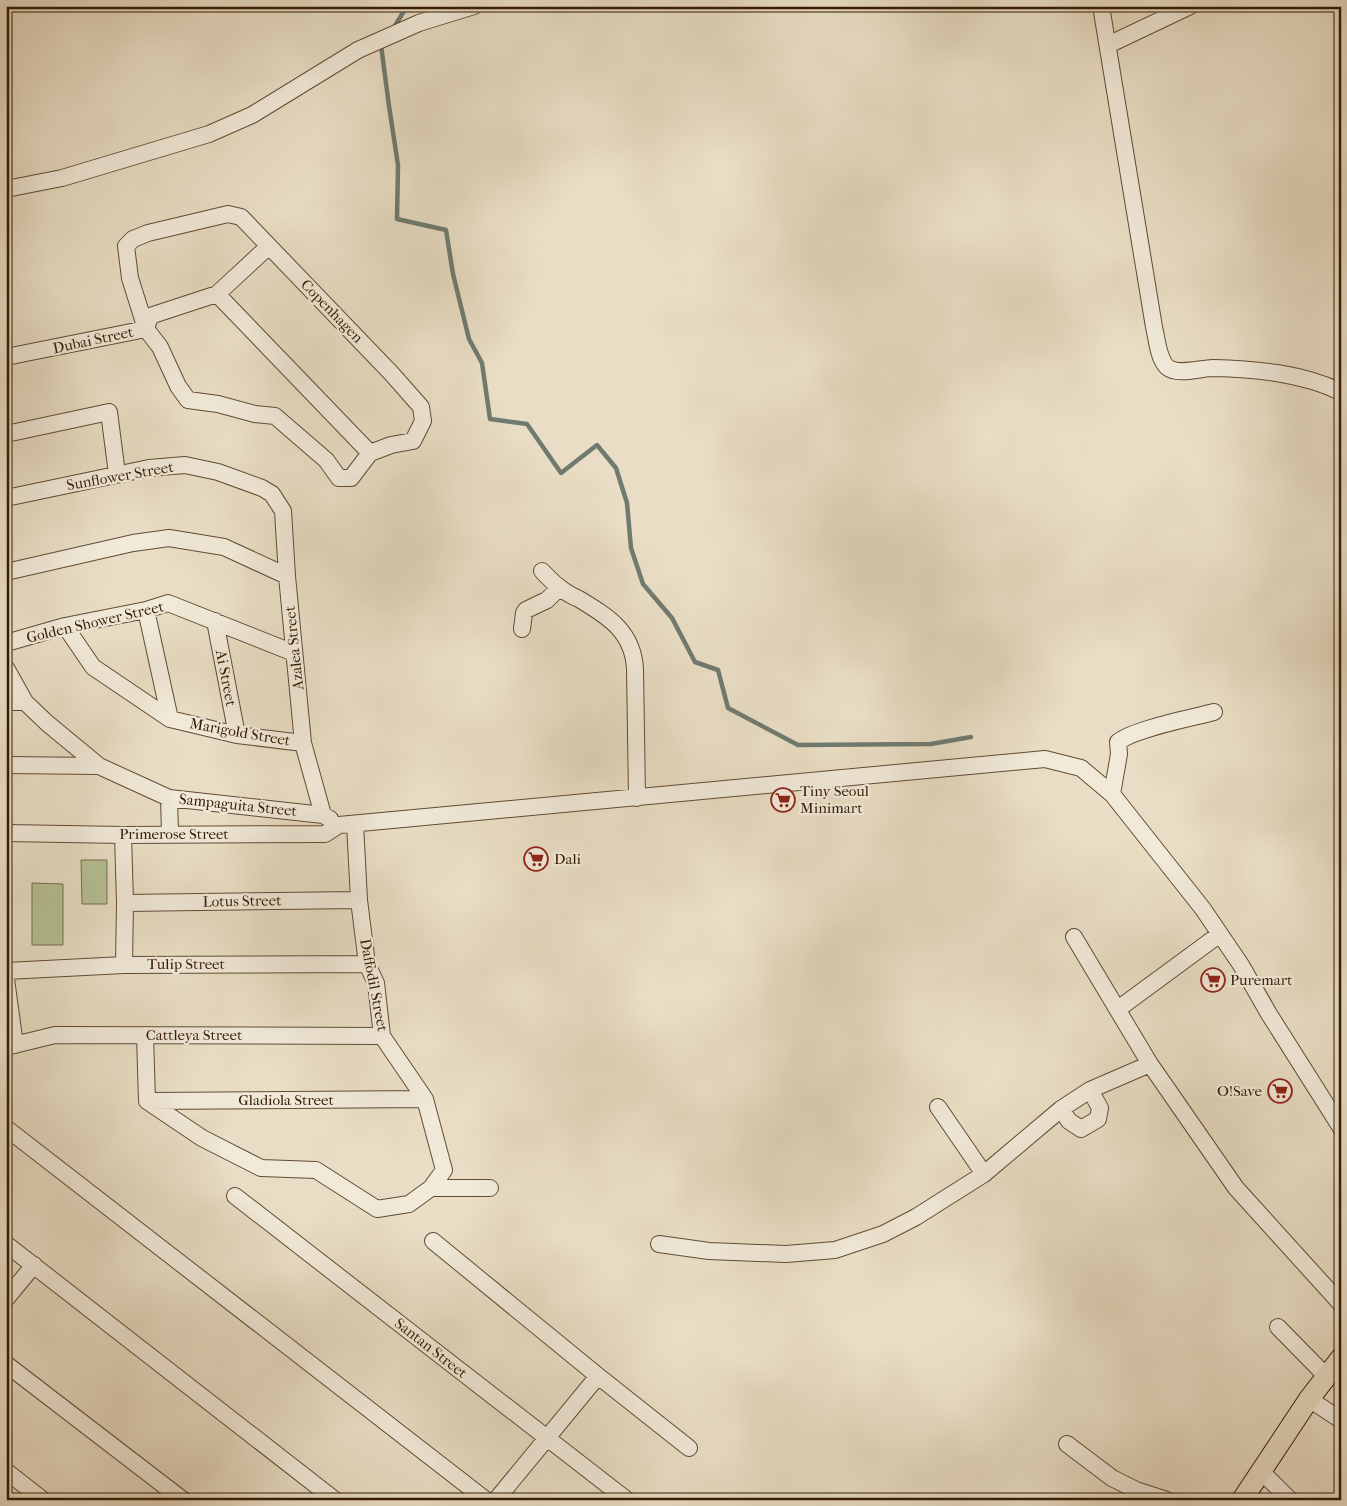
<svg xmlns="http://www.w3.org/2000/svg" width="1347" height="1506" viewBox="0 0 1347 1506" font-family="'IM FELL French Canon',serif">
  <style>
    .pitch { fill: #b5c195; stroke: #746e4c }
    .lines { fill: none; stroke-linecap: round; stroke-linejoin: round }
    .stream { stroke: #707b70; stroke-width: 4.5 }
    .minor-casing { stroke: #614b34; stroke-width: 18 }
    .major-casing { stroke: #341a03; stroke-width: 22 }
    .minor { stroke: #f1ead9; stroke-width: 16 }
    .major { stroke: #e9dec5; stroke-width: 20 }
    .labels { text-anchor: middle; stroke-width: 4.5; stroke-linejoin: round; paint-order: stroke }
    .street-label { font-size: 15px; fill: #341a03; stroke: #f1ead9 }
    .poi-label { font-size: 15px; fill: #341a03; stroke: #f1ead9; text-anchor: start }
  </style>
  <rect width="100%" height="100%" fill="#e9dec5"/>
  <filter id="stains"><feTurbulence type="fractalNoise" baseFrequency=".004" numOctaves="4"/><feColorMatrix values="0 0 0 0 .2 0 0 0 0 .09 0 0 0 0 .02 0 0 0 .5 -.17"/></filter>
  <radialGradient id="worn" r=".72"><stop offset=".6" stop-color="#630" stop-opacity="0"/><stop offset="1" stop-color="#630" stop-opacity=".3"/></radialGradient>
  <path class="pitch" d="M81 860H107V904H82Z
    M32 883 63 884V945H32Z"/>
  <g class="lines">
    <path class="stream" d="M393 29 407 6
      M383 43 381 45 389 106 398 165 397 219 446 230 453 274 469 339 482 363 490 419 527 424 561 473 597 445 616 468 627 503 631 548 643 584 672 618 695 662 718 670 728 708 798 745 931 744 971 737"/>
    <g class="minor-casing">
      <path id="minor" d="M1101 6 1154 327C1157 339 1158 358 1167 367 1178 376 1200 368 1213 368 1255 369 1302 373 1341 392
        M1108 45 1190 6
        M6 189 62 178 209 134 252 115 358 50 419 23 474 6
        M228 214 241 217 391 373 421 407 423 421 413 441 391 445 370 453 351 478H339L326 460 275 416 255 414 218 404 188 400 178 386 160 347 146 329 130 278 126 246 133 239 148 233Z
        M217 294 370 453
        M146 329 150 316 217 294 269 246
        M6 357 146 329
        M6 434 109 412 117 474
        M6 498 149 468 185 465 218 472 262 488 272 494 283 511 287 576 303 743 323 815
        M542 571C547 576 553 583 559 587 565 592 572 596 579 599 609 617 633 632 635 669L637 798
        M6 572 133 543 169 538 224 547 287 576
        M146 610 170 719
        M215 621 237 735
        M65 626 93 667 170 719 237 735 303 743
        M522 629 524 613 526 610 547 600 559 588
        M6 643 65 626 146 610 168 603 294 653
        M6 668 25 702 47 723 99 766 169 798 323 815 330 819
        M6 702H25
        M6 765 99 766
        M1112 794 1119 754 1118 742C1134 729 1192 718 1214 712
        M169 798 170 834
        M339 825 1045 759 1081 768 1112 794 1203 909 1241 965 1269 1014 1341 1128
        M6 833 123 835 325 834 339 825
        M123 835 125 903 124 965
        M125 903 359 900
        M1074 937 1150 1064
        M6 971 124 965 367 964
        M6 979 15 1045
        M1118 1009 1220 934
        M145 1035 147 1101 202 1138 261 1168 316 1170 377 1209 409 1204 431 1188 444 1170 425 1099 382 1036 376 983 367 964 359 900 355 824
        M6 1047 55 1035 382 1036
        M147 1101 425 1099
        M938 1107 984 1174
        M1061 1109 1069 1121 1081 1129 1098 1119 1100 1108 1090 1090
        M6 1128 486 1500
        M431 1188H490
        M235 1196 627 1500
        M433 1241 598 1376 689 1448
        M6 1244 335 1500
        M659 1244 709 1251 786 1254 835 1250 883 1234 916 1217 984 1174 1061 1109 1090 1090 1150 1064 1236 1188 1341 1304
        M6 1299 34 1265
        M1278 1327 1327 1377
        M6 1364 183 1500
        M1309 1399 1341 1420
        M1067 1444 1112 1478 1136 1490 1167 1500
        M6 1471 43 1500
        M1262 1472 1290 1500
        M496 1500 598 1376"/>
    </g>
    <g class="major-casing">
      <path id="major" d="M1242 1500 1309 1399 1341 1358"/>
    </g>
    <use href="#minor" class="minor"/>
    <use href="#major" class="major"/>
  </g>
  <defs>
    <g id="supermarket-ring" transform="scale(1.25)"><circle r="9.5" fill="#f1ead9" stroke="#8f2418" stroke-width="1.5"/><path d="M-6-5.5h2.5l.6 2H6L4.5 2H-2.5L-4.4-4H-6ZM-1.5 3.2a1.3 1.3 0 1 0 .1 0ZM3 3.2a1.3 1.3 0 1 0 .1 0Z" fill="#8f2418"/></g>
  </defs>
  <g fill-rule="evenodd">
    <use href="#supermarket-ring" x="783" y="800"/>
    <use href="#supermarket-ring" x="536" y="859"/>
    <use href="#supermarket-ring" x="1213" y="980"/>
    <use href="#supermarket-ring" x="1280" y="1091"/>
  </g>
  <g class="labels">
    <g class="street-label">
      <text transform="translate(332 311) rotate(46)" y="5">Copenhagen</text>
      <text transform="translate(93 340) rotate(-12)" y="5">Dubai Street</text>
      <text transform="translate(120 476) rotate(-10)" y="5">Sunflower Street</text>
      <text transform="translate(95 622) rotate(-13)" y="5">Golden Shower Street</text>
      <text transform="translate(294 648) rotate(-96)" y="5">Azalea Street</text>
      <text transform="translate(226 678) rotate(79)" y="5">Ai Street</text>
      <text transform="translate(240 732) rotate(10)" y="5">Marigold Street</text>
      <text transform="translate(238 805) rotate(6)" y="5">Sampaguita Street</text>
      <text x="174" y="839">Primerose Street</text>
      <text transform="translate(242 901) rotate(-1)" y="5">Lotus Street</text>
      <text x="186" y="969">Tulip Street</text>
      <text transform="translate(374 985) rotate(79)" y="5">Daffodil Street</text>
      <text x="194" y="1040">Cattleya Street</text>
      <text x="286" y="1105">Gladiola Street</text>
      <text transform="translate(431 1348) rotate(38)" y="5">Santan Street</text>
    </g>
    <g class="poi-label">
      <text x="800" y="796">Tiny Seoul<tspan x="800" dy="17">Minimart</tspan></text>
      <text x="554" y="864">Dali</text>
      <text x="1230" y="985">Puremart</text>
      <text x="1262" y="1096" text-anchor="end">O!Save</text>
    </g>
  </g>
  <rect width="1347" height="1506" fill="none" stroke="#e9dec5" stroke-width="25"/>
  <rect x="8" y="8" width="1332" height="1491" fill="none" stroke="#341a03" stroke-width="2.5"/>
  <rect x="12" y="12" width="1322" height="1481" fill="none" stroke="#341a03"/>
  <rect width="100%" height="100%" filter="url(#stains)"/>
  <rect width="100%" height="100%" fill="url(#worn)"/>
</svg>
